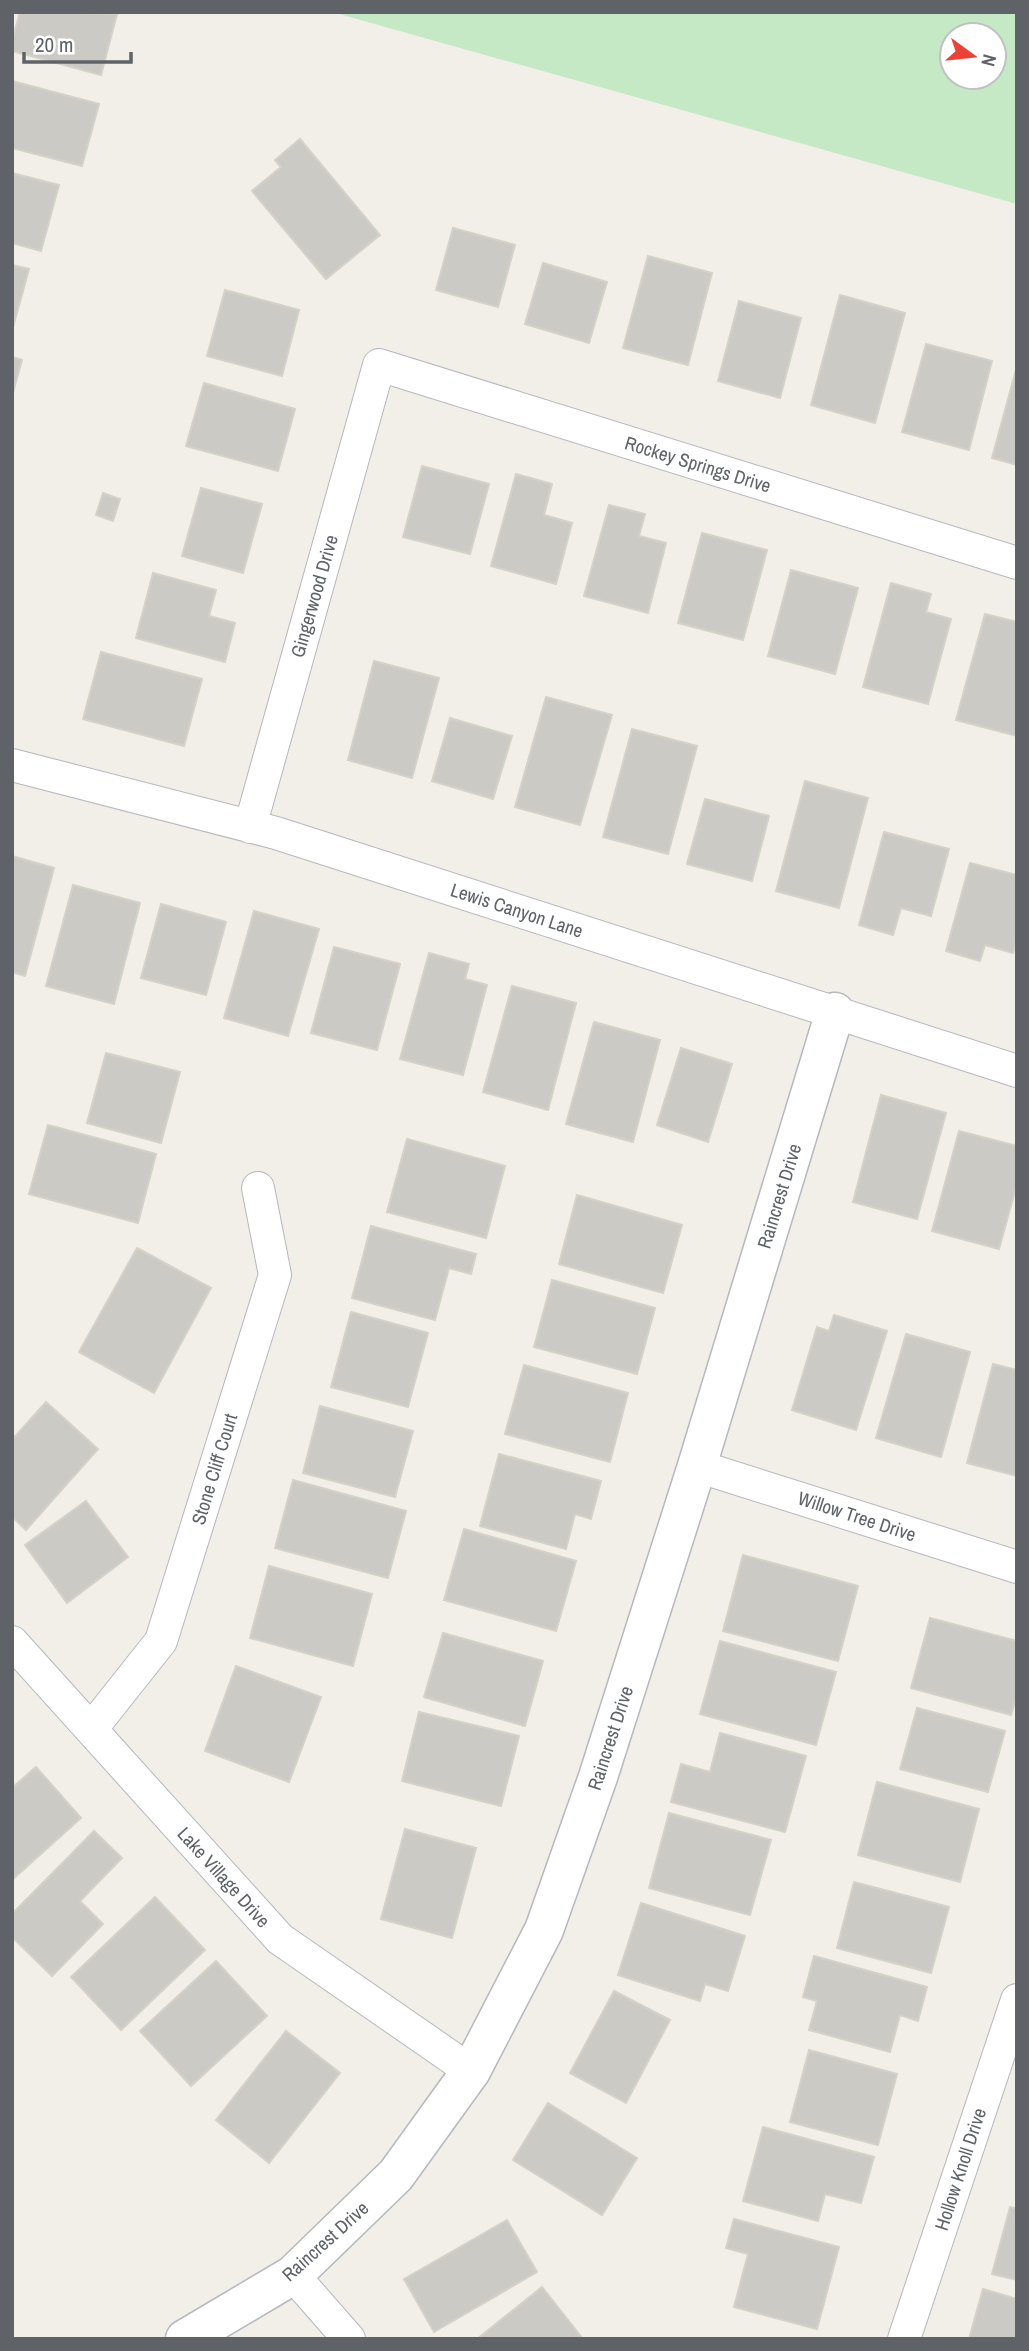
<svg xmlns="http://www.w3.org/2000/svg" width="1029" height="2351" viewBox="0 0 1029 2351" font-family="'Archivo Narrow',sans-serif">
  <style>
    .green { fill: #c5e8c5; fill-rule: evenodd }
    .building { fill: #cccac5; stroke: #d6d1c6; stroke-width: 2 }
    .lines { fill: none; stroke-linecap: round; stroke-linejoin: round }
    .minor-casing { stroke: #b5b8bc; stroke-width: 34 }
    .tertiary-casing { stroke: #b5b8bc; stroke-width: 41 }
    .minor { stroke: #fff; stroke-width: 32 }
    .tertiary { stroke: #fff; stroke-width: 38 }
    .labels { text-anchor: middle; stroke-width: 7; stroke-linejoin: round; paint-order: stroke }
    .street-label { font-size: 19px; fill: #5f6368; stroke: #fff }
  </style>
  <rect width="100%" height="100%" fill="#f1efe8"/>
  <path class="green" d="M332 12H1017V204ZM952 35H994V77H952Z"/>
  <path class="building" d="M20 12 117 14 101 75 12 51V41Z
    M12 81 99 104 82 166 12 148Z
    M300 139 380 235 326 279 252 191 281 167 275 160Z
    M12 173 59 185 41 251 12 243Z
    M453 228 515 245 498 307 436 290Z
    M648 256 712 273 688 365 623 348Z
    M543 263 607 282 589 343 525 324Z
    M12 265 29 269 12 331Z
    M225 290 299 310 282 376 207 356Z
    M840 295 905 313 875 423 811 405Z
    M739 301 801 318 780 398 718 381Z
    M926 344 992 361 969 450 902 432Z
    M12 357 22 360 12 396Z
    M1017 366V465L992 458Z
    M204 383 295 409 278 471 186 446Z
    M422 466 489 484 470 554 403 537Z
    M516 474 552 484 544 515 572 523 556 584 491 566Z
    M201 488 262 504 243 573 182 556Z
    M103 493 120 499 113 521 96 515Z
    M609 505 645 514 639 536 666 543 648 613 584 596Z
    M702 533 767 550 743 640 678 623Z
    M791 570 858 588 835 674 768 656Z
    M153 573 216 590 209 616 235 623 225 662 136 638Z
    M891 583 931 594 926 612 951 619 928 704 863 687Z
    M985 614 1017 622V736L956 720Z
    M101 652 202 679 184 746 83 719Z
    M374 661 439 678 412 778 348 760Z
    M546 697 612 715 580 825 515 807Z
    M450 718 512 736 493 799 432 781Z
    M632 729 697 746 668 854 603 837Z
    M805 781 868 798 839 908 776 891Z
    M705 799 769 816 752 881 687 864Z
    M884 832 949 849 931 916 901 908 893 935 859 925Z
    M12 856 54 868 25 976 12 972Z
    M970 863 1017 875V937L1013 953 985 945 980 961 946 951Z
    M73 885 140 903 114 1004 46 986Z
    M161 904 226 922 206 995 141 978Z
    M254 911 319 929 288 1036 224 1018Z
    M334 947 400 964 377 1050 311 1033Z
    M429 953 469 964 465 979 487 985 463 1075 400 1059Z
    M512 986 576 1003 548 1110 483 1092Z
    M594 1022 660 1040 633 1142 566 1124Z
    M681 1048 732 1064 708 1142 657 1125Z
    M106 1053 180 1072 161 1143 87 1123Z
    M881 1095 946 1113 917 1219 853 1202Z
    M48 1125 156 1154 138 1223 29 1194Z
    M959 1131 1017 1146V1184L999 1249 932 1231Z
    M407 1139 505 1166 486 1238 387 1212Z
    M577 1195 682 1225 663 1293 559 1264Z
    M371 1226 476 1254 471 1274 449 1268 435 1320 352 1298Z
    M137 1248 211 1288 154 1393 79 1352Z
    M552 1280 655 1308 637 1374 534 1347Z
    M351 1312 428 1333 408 1407 331 1387Z
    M834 1315 887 1331 856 1430 792 1410 817 1327 829 1331Z
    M906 1334 970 1352 941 1457 876 1438Z
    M993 1364 1017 1370V1476L967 1463Z
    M524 1365 628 1393 610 1462 505 1434Z
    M46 1402 98 1449 26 1530 12 1517V1440Z
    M320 1406 413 1431 395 1497 303 1473Z
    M499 1454 601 1481 591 1519 575 1514 566 1549 480 1526Z
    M293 1480 406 1511 388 1578 275 1548Z
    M86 1501 128 1557 67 1603 25 1545Z
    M464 1529 576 1561 556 1631 444 1600Z
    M743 1555 858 1586 838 1661 723 1631Z
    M269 1566 372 1594 353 1666 250 1638Z
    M930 1618 1017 1641V1695L1011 1715 911 1688Z
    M443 1633 543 1661 525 1726 424 1697Z
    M720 1641 836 1672 816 1745 700 1714Z
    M236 1666 321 1697 289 1782 205 1751Z
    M917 1708 1005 1731 988 1792 900 1769Z
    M419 1712 519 1736 501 1806 402 1781Z
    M720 1733 806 1756 785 1832 671 1802 681 1764 710 1772Z
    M36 1767 81 1818 12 1880V1788Z
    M877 1782 979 1809 960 1882 858 1855Z
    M669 1813 771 1840 750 1915 649 1888Z
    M405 1829 476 1848 452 1938 381 1919Z
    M94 1831 122 1858 80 1901 103 1924 52 1976 12 1937V1914Z
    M854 1882 949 1907 931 1973 837 1948Z
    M155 1897 205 1950 121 2030 71 1977Z
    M641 1903 745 1936 728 1991 705 1984 700 2001 618 1975Z
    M814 1956 927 1987 918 2021 900 2015 890 2052 809 2030 817 2001 803 1997Z
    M216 1961 267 2016 191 2086 140 2031Z
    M614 1991 670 2020 626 2103 570 2073Z
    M286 2031 340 2073 269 2163 216 2120Z
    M809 2050 897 2074 878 2145 790 2122Z
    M548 2103 637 2158 602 2215 513 2160Z
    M763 2127 874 2157 861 2203 825 2194 818 2221 743 2201Z
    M1010 2207 1017 2209V2280L992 2274Z
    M734 2219 839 2247 817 2329 734 2307 748 2254 726 2248Z
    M507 2220 537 2272 434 2332 404 2279Z
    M542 2287 583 2339H477Z
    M983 2289 1017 2299V2339H969Z"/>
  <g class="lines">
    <g class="minor-casing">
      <path id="minor" d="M12 765 276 833 1017 1071
        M250 827 379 365 1017 563
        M697 1466 1017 1567
        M12 1642 280 1939 471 2071
        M92 1728 161 1641 275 1275 258 1188
        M293 2275 349 2339
        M904 2339 1017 2000"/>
    </g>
    <g class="tertiary-casing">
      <path id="tertiary" d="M185 2339 293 2275 396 2175 471 2071 544 1930 598 1777 697 1466 835 1012"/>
    </g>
    <use href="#minor" class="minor"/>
    <use href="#tertiary" class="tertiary"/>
  </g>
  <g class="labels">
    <g class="street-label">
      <text transform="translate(698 464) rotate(17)" y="7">Rockey Springs Drive</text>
      <text transform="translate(314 596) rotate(-74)" y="7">Gingerwood Drive</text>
      <text transform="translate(517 910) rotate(18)" y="7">Lewis Canyon Lane</text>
      <text transform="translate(779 1196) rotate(-73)" y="7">Raincrest Drive</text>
      <text transform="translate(214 1469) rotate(-73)" y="7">Stone Cliff Court</text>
      <text transform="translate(857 1516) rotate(18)" y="7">Willow Tree Drive</text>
      <text transform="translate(610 1738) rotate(-72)" y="7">Raincrest Drive</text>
      <text transform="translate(224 1877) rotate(48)" y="7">Lake Village Drive</text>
      <text transform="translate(960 2169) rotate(-72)" y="7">Hollow Knoll Drive</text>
      <text transform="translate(325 2241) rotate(-42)" y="7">Raincrest Drive</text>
    </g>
  </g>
  <rect width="1029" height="2351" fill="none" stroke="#5f6368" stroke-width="28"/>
  <g transform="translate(973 56) rotate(105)"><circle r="33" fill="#ffffff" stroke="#bfc1c3" stroke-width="2"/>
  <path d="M0-5L12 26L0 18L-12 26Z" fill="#ea4335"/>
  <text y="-10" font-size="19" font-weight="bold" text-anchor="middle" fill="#5f6368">N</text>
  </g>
  <path d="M24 52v10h107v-10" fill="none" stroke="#5f6368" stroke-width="3.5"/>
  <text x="35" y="52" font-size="21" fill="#5f6368" stroke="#ffffff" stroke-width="5" paint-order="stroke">20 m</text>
</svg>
